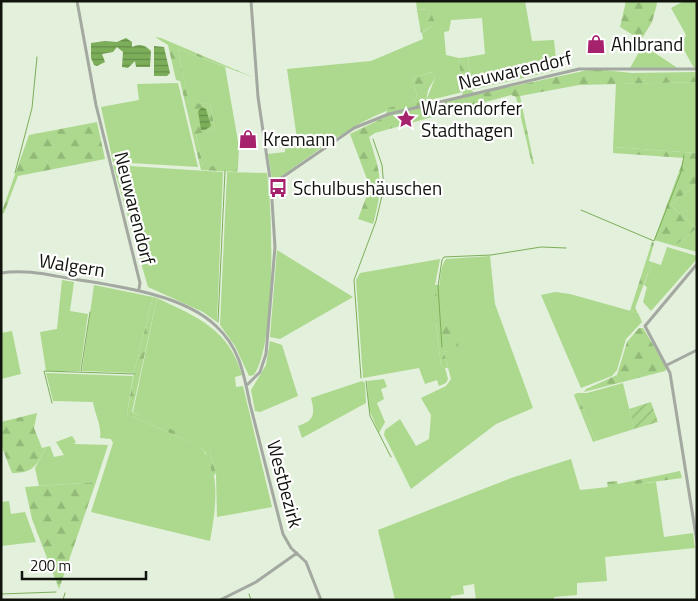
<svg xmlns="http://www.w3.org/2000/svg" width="698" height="601" viewBox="0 0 698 601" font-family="'Titillium Web',sans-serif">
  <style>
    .grass { fill: #acd98e }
    .forest { fill: url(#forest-firs) }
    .garden { fill: url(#garden-furrows) }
    .water { fill: url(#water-rules) }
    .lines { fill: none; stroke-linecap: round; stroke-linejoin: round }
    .stream { stroke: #7cae59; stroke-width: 1 }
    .street { stroke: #a3a9a0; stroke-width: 3 }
    .labels { text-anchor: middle; stroke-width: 4.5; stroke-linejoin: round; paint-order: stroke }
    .poi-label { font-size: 19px; fill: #10140d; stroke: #fff; text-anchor: start }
    .street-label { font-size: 19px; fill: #10140d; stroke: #fff }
  </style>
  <defs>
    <pattern id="forest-firs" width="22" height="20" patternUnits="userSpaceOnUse" patternTransform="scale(1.25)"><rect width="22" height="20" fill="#acd98e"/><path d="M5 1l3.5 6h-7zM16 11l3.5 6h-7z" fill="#93b979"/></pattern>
    <pattern id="garden-furrows" width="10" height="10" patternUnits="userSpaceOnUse" patternTransform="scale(1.25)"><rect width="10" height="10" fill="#acd98e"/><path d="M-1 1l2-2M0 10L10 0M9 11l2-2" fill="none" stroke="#93b979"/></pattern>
    <pattern id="water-rules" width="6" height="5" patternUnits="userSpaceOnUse" patternTransform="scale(1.25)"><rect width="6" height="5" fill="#7cae59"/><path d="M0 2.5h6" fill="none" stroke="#648c48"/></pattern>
  </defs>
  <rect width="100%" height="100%" fill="#e3f0db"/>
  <path class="grass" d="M416 1H525L532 41 554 40 557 70 471 90 468 57 485 54 482 18 451 20 449 31 444 32 446 55 459 58 463 92 426 101 435 78 432 72 413 78 417 96 415 101C358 117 324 147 276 180L272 179 268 154 285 152 284 140 297 139 287 69 371 61 423 39 422 33 434 25 429 9 417 10Z
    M684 1H697V68H694L680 43 686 36 685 33 671 8Z
    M643 45 676 67V68H630Z
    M178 49 225 67 239 147 238 167H203L196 133 215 130 210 103 189 105Z
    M697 82V153L613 147 616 84Z
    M178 83 198 167 113 162 101 107 139 100 137 84Z
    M113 165 223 172 217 322 203 312 148 287Z
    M227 172 267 173C273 213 276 342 254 375L249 376 235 346 220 325Z
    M697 183V252L675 246 696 229 671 205Z
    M667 247 697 256V259L651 311 643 302 647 287 644 285 652 262 661 265Z
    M277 250 353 297 280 339 270 337Z
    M490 256 495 304 533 408 496 424 411 489 384 435 385 430 400 419 416 446 429 439 431 415 421 398 446 386 451 379 444 352 459 347C454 338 445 327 442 316 438 304 438 268 446 259Z
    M440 259 435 285V314L441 366 445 368 448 379 446 383 439 386 437 380 425 384 419 368 363 378 356 280 360 273Z
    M62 280 74 282 70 311 88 314 80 371H46L40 332 57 329Z
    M94 285 153 297 134 373 82 371Z
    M555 292 570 294 638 313 642 322 626 339 617 370 612 376 581 388 541 295Z
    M157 298C197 317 229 329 242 375L235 377 236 387 243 386 272 507 217 517 216 474 210 452 133 412Z
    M12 331 21 374 1 379V333Z
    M270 341 282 345 298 396 260 412 255 411 251 390 266 365Z
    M46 373 133 376 127 414 199 446C223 467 215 513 210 541L91 512 113 443 111 439 100 438C102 426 95 415 93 402L53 401Z
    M384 379 387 387 381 389 384 399 377 403 385 422 379 433 369 409 367 381Z
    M362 381 365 383 366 403 302 438 298 426C315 421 315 413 311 398Z
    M623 383 634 429 596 441 577 393H587Z
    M72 436 76 442 74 444 108 445 96 482 39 486 35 468 46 447 50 446 54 457 64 455 56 442Z
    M571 459 580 490 656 482 664 537 693 533 695 548 605 557 607 581 577 583V595L554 597V600H476L474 584 463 586 464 594 451 596V600H395L378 530 511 478Z
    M9 501 11 514 25 512 36 542 1 546V502Z"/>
  <path class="forest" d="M626 1H656L657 4 652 22 641 40 620 27Z
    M429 9 434 20V25L421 33 417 10Z
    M155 37 161 38 255 78 178 49 189 104 210 103 215 130 196 134 203 166 238 167 237 172 201 170 180 81 176 80 168 45Z
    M468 57 471 90 476 94 593 69 632 73 697 72V82L579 85 520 96 534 164H532L516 97 511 95 375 133 369 137C381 175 384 184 373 224L358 219 367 195V179L350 134 385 117 388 108 415 101 417 96 413 78 433 72 435 78 428 90 426 102 429 106 463 97 459 58Z
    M97 122 105 159 18 176 4 213 1 214 29 135Z
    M613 147 697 153V183L671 205 696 229 675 246 654 240 684 158 613 153Z
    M652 242 654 243 649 261 652 262 635 308 638 313 630 311Z
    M435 285H440L442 317 451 316 459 348 444 352 448 368H445L441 366 435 314Z
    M153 297 157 298 132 412 200 442 210 452 216 474 213 475 206 453 199 446 127 414 134 373Z
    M639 328H643L667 368 665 371 584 392 586 389 617 375 627 342Z
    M577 393 596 441 593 442 574 395Z
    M37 413 34 428 42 448 46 447C36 465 35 473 12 473L1 445V422Z
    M680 471 682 478 608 488 607 482 617 481 618 484Z
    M96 482 59 589 32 519 25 487Z"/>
  <path class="garden" d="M651 402 658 422 634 429 629 409Z"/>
  <path class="water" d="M126 38 132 42V47C140 43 145 45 151 51L150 67H136L135 61 128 68 122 67 123 52 117 47 113 52 102 54 105 62 97 66 94 65 91 58V43L105 41 117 42Z
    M154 46 164 47 170 73 167 76H154Z
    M202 107 206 109 211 126 205 130H201L198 111Z"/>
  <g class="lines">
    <path class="stream" d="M15 173 32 108 37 57
      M581 210 654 241 681 172 684 155
      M218 322 225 171
      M442 347 438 286 442 260 444 257 491 255 541 247 566 248
      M81 371 90 312
      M361 378 354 280 376 221 384 187 382 165 373 139
      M366 381 370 416 391 457
      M52 403 44 371 135 374
      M1 594 56 592
      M249 594 251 600
      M63 600 65 593"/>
    <path class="street" d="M77 1 96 105 140 283 139 289
      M271 185 354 128 389 114 579 69H697
      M697 264 645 326 670 373 697 542
      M1 273C25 269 49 275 73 279 116 286 183 294 216 326 240 348 244 375 250 404L283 534 291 548 306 562 321 600
      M667 365 697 350
      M248 384 260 372 266 354 275 247 271 185 258 97 251 1
      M220 600 256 582 297 553"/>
  </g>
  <defs>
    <g id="shop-bare" transform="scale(1.5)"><path d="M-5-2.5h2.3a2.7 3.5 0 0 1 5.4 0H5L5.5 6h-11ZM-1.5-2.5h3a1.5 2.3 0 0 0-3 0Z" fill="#a6226d" stroke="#fff" stroke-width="2.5" paint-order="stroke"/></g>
    <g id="sight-bare" transform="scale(1.5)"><path d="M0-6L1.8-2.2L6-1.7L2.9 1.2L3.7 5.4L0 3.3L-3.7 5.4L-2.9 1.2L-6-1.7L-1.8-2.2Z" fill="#a6226d" stroke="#fff" stroke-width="2.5" paint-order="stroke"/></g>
    <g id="bus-bare" transform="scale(1.5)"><path d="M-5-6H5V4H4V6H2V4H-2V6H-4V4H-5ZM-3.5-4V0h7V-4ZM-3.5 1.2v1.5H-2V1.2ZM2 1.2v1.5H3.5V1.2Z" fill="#a6226d" stroke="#fff" stroke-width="2.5" paint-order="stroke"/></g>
  </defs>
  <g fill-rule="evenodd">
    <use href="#shop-bare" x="596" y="44"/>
    <use href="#sight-bare" x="406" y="119"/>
    <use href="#shop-bare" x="248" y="139"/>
    <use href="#bus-bare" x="278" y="188"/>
  </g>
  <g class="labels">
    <g class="poi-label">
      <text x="611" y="51">Ahlbrand</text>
      <text x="421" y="115">Warendorfer<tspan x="421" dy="22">Stadthagen</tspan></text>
      <text x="263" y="146">Kremann</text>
      <text x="293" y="195">Schulbushäuschen</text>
    </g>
    <g class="street-label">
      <text transform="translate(515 70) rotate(-13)" y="7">Neuwarendorf</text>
      <text transform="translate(135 208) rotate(76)" y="7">Neuwarendorf</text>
      <text transform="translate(72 265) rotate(9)" y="7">Walgern</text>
      <text transform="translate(285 484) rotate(75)" y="7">Westbezirk</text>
    </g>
  </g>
  <rect width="698" height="601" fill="none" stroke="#10140d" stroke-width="5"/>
  <path d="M22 571v8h124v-8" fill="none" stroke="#10140d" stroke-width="2.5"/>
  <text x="30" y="571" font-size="15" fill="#10140d" stroke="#ffffff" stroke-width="4" paint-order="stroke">200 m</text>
</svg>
